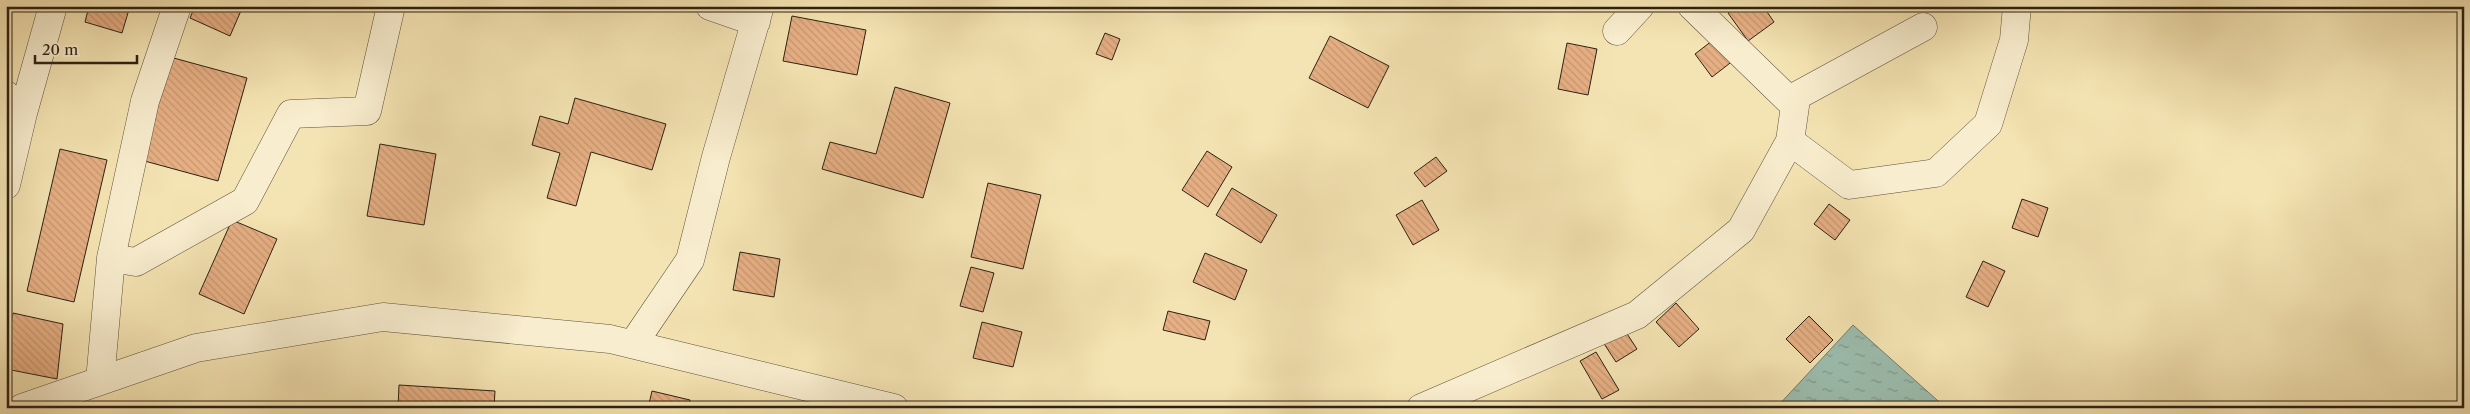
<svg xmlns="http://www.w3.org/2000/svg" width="2470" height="414" viewBox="0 0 2470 414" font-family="'Libre Caslon Text',serif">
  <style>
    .water { fill: url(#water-ripples); stroke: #6f7f71 }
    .building { fill: url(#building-back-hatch); stroke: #2c2115 }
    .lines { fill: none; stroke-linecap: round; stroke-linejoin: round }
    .street-casing { stroke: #5e523c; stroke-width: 29 }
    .street { stroke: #f8edce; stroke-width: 28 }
  </style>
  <defs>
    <pattern id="water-ripples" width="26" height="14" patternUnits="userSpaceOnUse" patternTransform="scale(1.25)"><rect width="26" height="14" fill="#9cbeaf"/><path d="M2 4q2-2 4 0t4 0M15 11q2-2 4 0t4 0" fill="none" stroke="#7f9a8d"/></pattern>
    <pattern id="building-back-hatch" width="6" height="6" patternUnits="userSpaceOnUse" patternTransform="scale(1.25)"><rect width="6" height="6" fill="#e7b084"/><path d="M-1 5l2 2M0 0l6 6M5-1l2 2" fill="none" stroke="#c69771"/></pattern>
  </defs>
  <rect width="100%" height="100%" fill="#f5e4b3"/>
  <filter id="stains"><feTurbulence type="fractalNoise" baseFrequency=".004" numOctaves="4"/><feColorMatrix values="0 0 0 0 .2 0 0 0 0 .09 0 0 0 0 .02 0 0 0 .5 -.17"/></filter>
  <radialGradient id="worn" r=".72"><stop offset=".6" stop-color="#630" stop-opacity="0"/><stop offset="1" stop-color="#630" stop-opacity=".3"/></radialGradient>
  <path class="water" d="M1853 325 1946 408H1776Z"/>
  <path class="building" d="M89 6H130L122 33 85 22Z
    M195 6H243L230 36 190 18Z
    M1738 6H1763L1774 22 1748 41 1728 13Z
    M792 16 866 30 857 75 783 61Z
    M1105 33 1120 39 1112 60 1096 54Z
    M1330 36 1389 66 1368 108 1309 78Z
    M1717 37 1734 60 1712 77 1695 54Z
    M1567 43 1597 49 1588 95 1558 89Z
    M170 57 247 78 218 181 141 160Z
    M895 87 950 103 923 198 822 169 830 142 876 154Z
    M575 98 666 124 652 170 591 152 576 206 547 198 560 153 532 145 540 116 568 124Z
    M380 144 436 154 424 225 367 216Z
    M60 149 107 160 74 302 27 291Z
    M1207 151 1232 167 1208 207 1182 190Z
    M1436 157 1447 171 1425 187 1414 173Z
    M988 183 1041 195 1023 269 971 257Z
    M1232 188 1277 215 1261 243 1216 215Z
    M2022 199 2048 208 2038 237 2012 228Z
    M1422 200 1439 230 1413 245 1396 215Z
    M1829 204 1850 220 1835 240 1814 224Z
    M232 220 277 239 244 314 199 294Z
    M740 252 780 259 774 297 733 290Z
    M1205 253 1247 270 1235 300 1193 282Z
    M1983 261 2005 271 1988 307 1966 297Z
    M971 267 994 273 983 312 960 306Z
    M1676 303 1699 329 1679 347 1656 322Z
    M1168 311 1210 321 1205 340 1163 330Z
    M13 313 63 324 57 379 6 369V350Z
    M1809 316 1833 340 1810 363 1786 339Z
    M982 322 1022 332 1013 367 973 358Z
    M1620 323 1637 349 1616 362 1599 336Z
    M1596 352 1619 390 1602 399 1580 361Z
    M399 385 495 391 494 408H398Z
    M652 391 690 400 689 408H648Z
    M261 405 314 407V408H260Z"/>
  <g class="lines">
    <g class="street-casing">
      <path id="street" d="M710 6 756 22
        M1692 6 1795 106 1790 141 1849 185 1936 173 1988 124 2014 40 2017 6
        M1617 31 1640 6
        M6 95 23 113 53 6
        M1789 100 1923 27
        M6 185 23 113
        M111 258 136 262 245 201 291 114 367 111 391 6
        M633 344 690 260 716 157 760 6
        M100 381 111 258 145 101 177 6
        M22 408 196 348 383 317 610 339 894 408
        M1421 408 1637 315 1741 230 1790 141"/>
    </g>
    <use href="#street" class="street"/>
  </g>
  <rect width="2470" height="414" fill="none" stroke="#f5e4b3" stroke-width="25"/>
  <rect x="8" y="8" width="2455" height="399" fill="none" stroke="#2c2115" stroke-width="2.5"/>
  <rect x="12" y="12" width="2445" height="389" fill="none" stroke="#2c2115"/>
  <path d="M35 55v8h102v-8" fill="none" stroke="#2c2115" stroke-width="2.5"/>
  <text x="42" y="55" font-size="15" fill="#2c2115" stroke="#f8edce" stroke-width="4" paint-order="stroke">20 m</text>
  <rect width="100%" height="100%" filter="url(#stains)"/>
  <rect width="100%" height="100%" fill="url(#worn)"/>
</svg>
